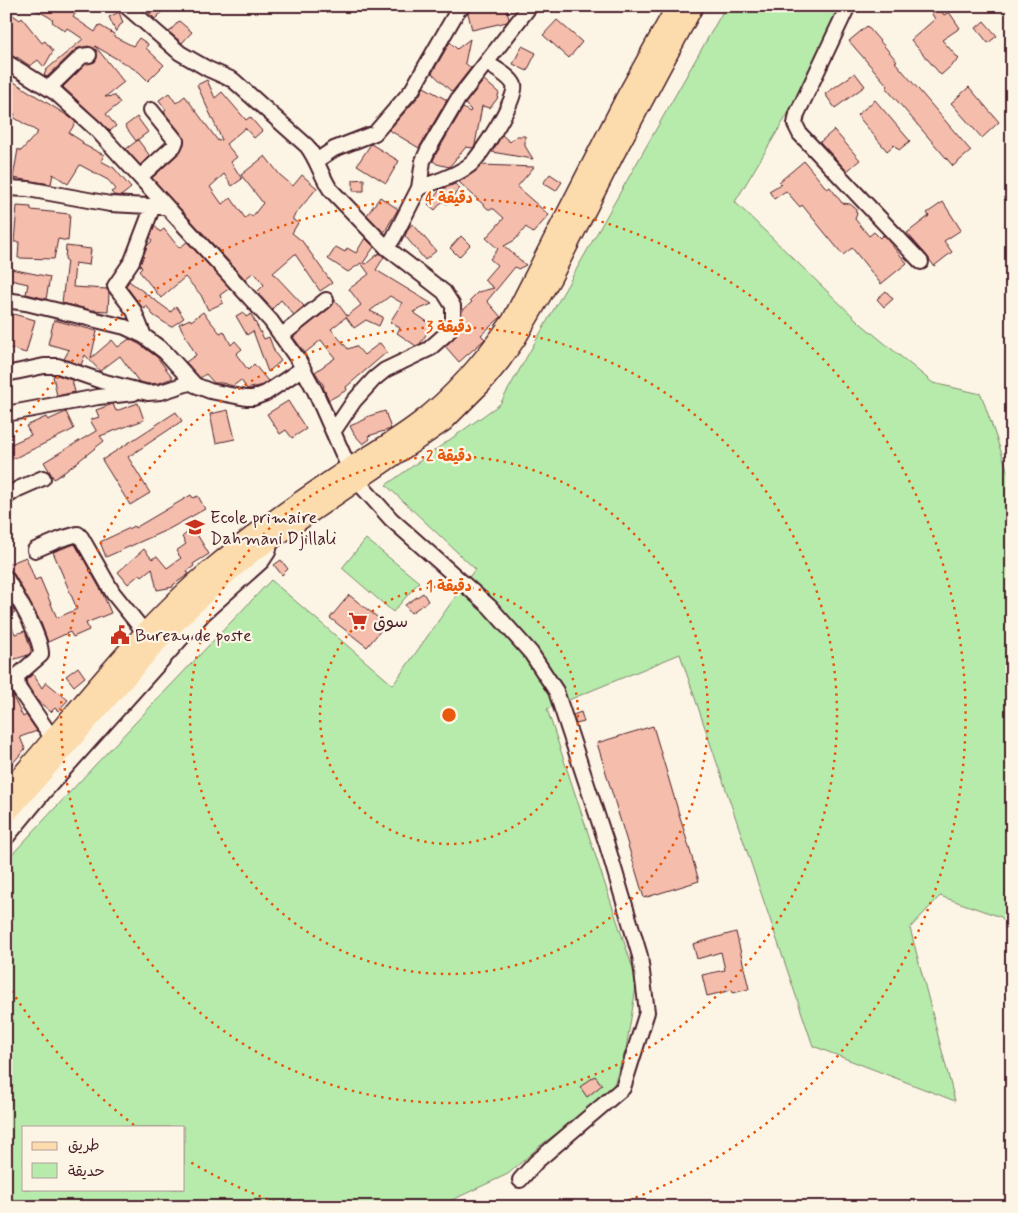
<svg xmlns="http://www.w3.org/2000/svg" width="1018" height="1213" viewBox="0 0 1018 1213" font-family="Mynerve,'Playpen Sans Arabic',sans-serif">
  <style>
    .green { fill: #b6ebac; stroke: #80856c; fill-rule: evenodd }
    .building { fill: #f5bdab; stroke: #4a1f2b }
    .lines { fill: none; stroke-linecap: round; stroke-linejoin: round }
    .minor-casing { stroke: #4a1f2b; stroke-width: 18 }
    .major-casing { stroke: #4a1f2b; stroke-width: 21 }
    .minor { stroke: #fcf5e5; stroke-width: 14 }
    .major { stroke: #fcdcac; stroke-width: 18 }
    .ring { fill: none; stroke: #e8590c; stroke-width: 2.5; stroke-dasharray: 2.5 5 }
    .labels { text-anchor: middle; stroke-width: 4.5; stroke-linejoin: round; paint-order: stroke }
    .poi-label { font-size: 18px; fill: #4a1f2b; stroke: #fcf5e5; text-anchor: start }
    .centre { fill: #e8590c; stroke: #fcf5e5; stroke-width: 2.5 }
    .ring-label { font-size: 15px; text-anchor: middle; font-weight: bold; fill: #e8590c; stroke: #fcf5e5; stroke-width: 4.5; stroke-linejoin: round; paint-order: stroke }
  </style>
  <rect width="100%" height="100%" fill="#fcf5e5"/>
  <filter id="ink" filterUnits="userSpaceOnUse"><feTurbulence type="fractalNoise" baseFrequency=".02" numOctaves="2"/><feDisplacementMap in="SourceGraphic" scale="10" xChannelSelector="R" yChannelSelector="G"/><feConvolveMatrix kernelMatrix="1 2 1 2 8 2 1 2 1" color-interpolation-filters="sRGB"/></filter>
  <g filter="url(#ink)">
    <path class="green" d="M726 6H834L846 17 735 202 860 323 933 383 981 394 1012 483V930L1001 917 940 896 910 928 955 1101 813 1046 680 654 547 709 637 981 626 1049 611 1093 541 1145 508 1174 437 1207H6V861L96 764 271 580 393 685 475 569 386 485 500 404ZM24 1127H184V1189H24Z
      M366 539 419 582 393 612 342 568Z"/>
    <path class="building" d="M29 6H69L77 11 73 17 95 32 99 25 114 34 113 36 133 46 139 38 148 44 146 48 164 65 148 81 139 72 95 46 124 82 105 97 115 96 120 103 106 114 116 126 110 131 63 87 86 64 95 62 97 58 96 50 88 46 76 49 47 77 44 76 46 70 83 39 67 28 65 31 52 22 53 20 49 17Z
      M142 6H168L155 19Z
      M477 6H506L509 19 507 22 472 30 468 13 471 7Z
      M927 6H938L944 15 949 12 960 28 942 40 959 59 941 75 911 40 935 19Z
      M6 10 20 20 22 18 42 43 45 41 53 51 44 67 38 60 30 66 17 57 16 58 6 53Z
      M119 12 123 23 120 25 116 32 109 17Z
      M557 20 582 42 569 58 543 35Z
      M179 21 192 32 182 43 169 32Z
      M984 21 997 36 988 43 976 28Z
      M867 26 897 61 895 62 971 151 953 166 886 88 888 86 849 41Z
      M470 39 465 63 471 68 452 92 432 73 450 42 457 49Z
      M522 46 536 53 527 71 513 64Z
      M855 73 865 86 835 108 825 94Z
      M6 77 68 116 76 122 69 133 83 142 82 144 104 155 101 161 114 168 131 188 121 196 114 195 111 192 116 189 108 180 80 165 68 184 53 174 51 184 13 178 18 149 21 151 38 132 13 117 15 114 6 109Z
      M207 80 215 98 222 92 246 120 250 117 262 131 254 138 245 128 226 144 237 157 231 162 242 179 232 186 224 174 210 187 222 204 231 198 245 218 250 214 252 217 263 203 241 175 265 156 280 175 293 186 302 175 317 188 293 217V220L298 223 292 233 302 241 332 283 320 291 295 254 273 273 304 306 294 315 281 300 272 309 257 292 264 285 254 272 245 279 152 178 180 152 184 144 183 136 164 112 166 110 159 100 169 93 176 103 185 96 218 141 222 140 197 85Z
      M484 80 499 93 497 99 490 108 482 106 475 145 473 148 466 147 449 167 437 164 433 161 436 154 463 108 470 112 471 110 465 104Z
      M424 87 447 100 419 148 389 130 419 96Z
      M969 87 999 122 982 138 951 103Z
      M875 100 910 141 899 150 894 145 887 151 857 115Z
      M137 117 148 132 136 141 125 126Z
      M834 130 860 160 847 171 820 142Z
      M502 135 510 142 516 136H525V146L533 159 492 152Z
      M138 140 150 156 140 165 126 149Z
      M371 144 399 161 386 183 357 165Z
      M804 161 827 189 830 187 842 203 850 204 855 208 857 214 855 219 869 236 874 232 880 238 883 235 907 263 881 284 852 248 843 255 802 205 800 207 786 191 774 199 769 191 781 184 779 182Z
      M482 165 534 167 517 187 549 215 533 233 526 227 515 240 504 246 526 265 518 269 515 267 487 301 501 317 481 335 485 339 484 340 459 362 445 346 454 338 460 329 462 311 472 302 470 300 478 292 494 288 484 280 497 265 490 259 498 249 486 238 504 218 494 209H488L459 182 476 171Z
      M550 174 562 182 556 191 543 183Z
      M364 179V191H353V180Z
      M455 184 460 188 447 204 443 201 435 210 428 204 440 190Z
      M380 197 398 209 384 233 367 215Z
      M943 202 961 230 944 241 952 252 934 266 927 256 907 233 929 216 927 213Z
      M17 206 31 207V210L70 214 68 241 58 239 54 259 18 258 19 242H14Z
      M413 224 436 251 425 260 405 236 409 227Z
      M155 226 160 232 164 229 179 248 187 242 230 288 220 295 223 303 208 310 201 295 185 277 161 298 139 271 142 268 140 265 147 246 152 241 150 237Z
      M461 236 470 245 459 257 450 248Z
      M365 238 374 247 363 263 366 264 379 253 384 257 376 270 432 304 413 312 432 325 420 344 416 346 397 333 400 328 390 322 402 303 390 296 370 311 383 317 379 326 366 320 354 328 346 317 331 329 348 349 356 346 364 355 380 343 387 352 346 387 347 390 329 400 323 387 324 386 315 372 335 358 321 340 305 353 293 337 331 307 335 300 347 316 361 305 349 289 369 274 361 263 348 272 328 259 336 247 345 252 347 248 356 253Z
      M66 246 91 249 89 265 75 263 73 287 107 289 109 293 108 311 91 310 62 303 67 260H65Z
      M6 268 50 277 46 299 26 294 28 284 6 279Z
      M129 281 171 312 176 306 184 318 171 327 153 315 146 305 145 309 141 306 126 286Z
      M886 291 893 299 884 307 877 299Z
      M6 312 35 320 26 353 6 347Z
      M203 312 220 333 224 331 231 345 235 341 242 349 236 354 248 370 254 364 268 381 262 385 247 389 241 380 233 386 222 383H214L206 374 200 378 186 362 196 355 179 324 190 319 191 321Z
      M243 312 246 317 251 314 264 339 269 337 275 353 281 361 268 372 253 331 247 335 236 316Z
      M54 320 97 331 91 358 112 340 118 347 129 339 139 344 157 357 173 378 159 383 149 384 139 382 120 356 100 371 85 355 81 365 64 359 69 350 48 344Z
      M57 375 72 380 75 392 57 396 53 376Z
      M288 401 306 429 292 438 286 430 280 434 267 414Z
      M138 403 144 420 100 436 104 441 66 471 54 479 44 462 96 431 97 432 90 420 99 417 96 410 113 404 116 411Z
      M228 410 235 439 216 443 210 414Z
      M385 411 391 429 368 436 370 439 363 444 354 434 350 426 366 419V417Z
      M66 412 74 429 13 459 7 446 31 435 26 426 46 417 48 420Z
      M176 412 182 421 128 457 150 493 130 505 102 460Z
      M191 495 193 498 198 496 205 509 169 529 106 557 100 542 134 526 135 528Z
      M193 528 209 554 193 564 194 566 187 571 189 574 173 585V587L157 590 152 568 142 576 140 574 128 584 118 572 144 549 152 559 157 556 167 568 181 558 176 551 186 544 182 537Z
      M75 544 102 592 111 613 86 623 89 630 73 637 70 632 48 642 41 623 29 601 14 574 6 569V565L26 557 35 580 40 578 57 618 77 609 53 552Z
      M281 560 288 569 282 575 274 565Z
      M423 593 428 601 411 613 405 605Z
      M349 595 386 624 367 647 330 618Z
      M6 596 15 612 7 616 15 634 25 631 31 649V652L28 655 6 662Z
      M78 667 85 677 74 686 66 676Z
      M33 674 42 688 46 682 68 700 58 711 55 708 51 712 37 700 27 684 26 680Z
      M6 677 10 691 23 717 26 715 37 731 20 737 25 749 12 764 6 749Z
      M581 712 584 722 576 724 573 715Z
      M653 726 699 881 644 898 597 743Z
      M736 932 749 989 733 993 732 990 707 996 702 975 725 970 721 952 697 959 693 944Z
      M595 1076 602 1085 587 1097 580 1087Z"/>
    <g class="lines">
      <g class="minor-casing">
        <path id="minor" d="M126 6 180 53 208 69 233 80 307 146C317 159 321 175 330 189L387 248
          M848 6 797 114 795 124 800 134 921 262
          M6 62 56 93 96 129 271 321 299 361 315 391 349 468 358 482 391 519 490 607 531 653 556 691 607 845 640 956 647 1012 623 1088 536 1162 520 1180
          M49 88 82 56 89 55
          M316 161 334 149 375 133 412 90 458 10 463 6
          M140 177 174 146 176 141 151 110
          M6 188 28 189 110 204 167 207
          M419 188C437 181 456 176 471 164 481 155 519 96 514 85 510 76 495 69 487 63
          M6 300 26 303 125 327 144 336 165 352 195 385 210 391 246 398H253L266 393 303 368
          M144 336 134 311 115 286 132 261 153 206
          M281 336 326 300
          M6 374 44 366H58L101 381 148 393 161 392 192 382
          M6 414 98 397 134 393
          M333 432 354 401 374 379 385 370 429 349 447 333 453 324V306L444 292 387 248 394 237 419 188 423 161 428 150 458 99 530 6
          M6 497 18 489 43 478
          M35 550 61 539 78 534 81 537 113 593 150 639
          M6 578C16 595 42 637 41 655L17 676 18 687 21 692 53 739
          M6 838 44 792 204 613 262 561 268 552 270 545 266 537"/>
      </g>
      <g class="major-casing">
        <path id="major" d="M6 792C72 718 137 630 213 567 256 531 303 498 350 467 374 452 398 438 420 421 456 394 485 358 511 321L625 98 676 6
          M6 815 158 642C187 610 218 581 251 554L444 422 482 384 501 361 517 338 552 278 615 154 694 6"/>
      </g>
      <use href="#minor" class="minor"/>
      <use href="#major" class="major"/>
    </g>
  </g>
  <g class="ring">
    <circle cx="449" cy="715" r="129"/>
    <circle cx="449" cy="715" r="259"/>
    <circle cx="449" cy="715" r="388"/>
    <path d="M289 1207A517 517 0 0 1 187 1160M134 1125A517 517 0 0 1 8 985M8 445A517 517 0 1 1 609 1207"/>
  </g>
  <defs>
    <g id="school-bare" transform="scale(1.5)"><path d="M0-5L7-2L0 1L-7-2ZM-4 1L0 2.5L4 1V4Q0 6-4 4Z" fill="#c8321e" stroke="#fcf5e5" stroke-width="2.5" paint-order="stroke"/></g>
    <g id="supermarket-bare" transform="scale(1.5)"><path d="M-6-5.5h2.5l.6 2H6L4.5 2H-2.5L-4.4-4H-6ZM-1.5 3.2a1.3 1.3 0 1 0 .1 0ZM3 3.2a1.3 1.3 0 1 0 .1 0Z" fill="#c8321e" stroke="#fcf5e5" stroke-width="2.5" paint-order="stroke"/></g>
    <g id="civic-bare" transform="scale(1.5)"><path d="M-.6-6.5H3V-4.5H.6V-3L4-1V1h2V6H-6V1h2V-1L-.6-3ZM-1.2 2.5V6h2.4V2.5Z" fill="#c8321e" stroke="#fcf5e5" stroke-width="2.5" paint-order="stroke"/></g>
  </defs>
  <g fill-rule="evenodd">
    <use href="#school-bare" x="195" y="527"/>
    <use href="#supermarket-bare" x="358" y="621"/>
    <use href="#civic-bare" x="120" y="635"/>
  </g>
  <g class="labels">
    <g class="poi-label">
      <text x="210" y="523">Ecole primaire<tspan x="210" dy="21">Dahmani Djillali</tspan></text>
      <text x="373" y="627">سوق</text>
      <text x="135" y="641">Bureau de poste</text>
    </g>
  </g>
  <circle cx="449" cy="715" r="8" class="centre"/>
  <g class="ring-label">
    <text x="449" y="203">4 دقيقة</text>
    <text x="449" y="332">3 دقيقة</text>
    <text x="449" y="461">2 دقيقة</text>
    <text x="449" y="591">1 دقيقة</text>
  </g>
  <rect width="1018" height="1213" fill="none" stroke="#fcf5e5" stroke-width="25"/>
  <rect x="12" y="12" width="993" height="1188" fill="none" stroke="#4a1f2b" stroke-width="2" filter="url(#ink)"/>
  <rect x="22" y="1126" width="162" height="65" fill="#fcf5e5" stroke="#b59f9b"/>
  <rect x="32" y="1142" width="25" height="8" fill="#fcdcac" stroke="#b59f9b"/>
  <text x="68" y="1150" font-size="15" fill="#4a1f2b">طريق</text>
  <rect x="32" y="1163" width="25" height="15" fill="#b6ebac" stroke="#b59f9b"/>
  <text x="68" y="1176" font-size="15" fill="#4a1f2b">حديقة</text>
</svg>
